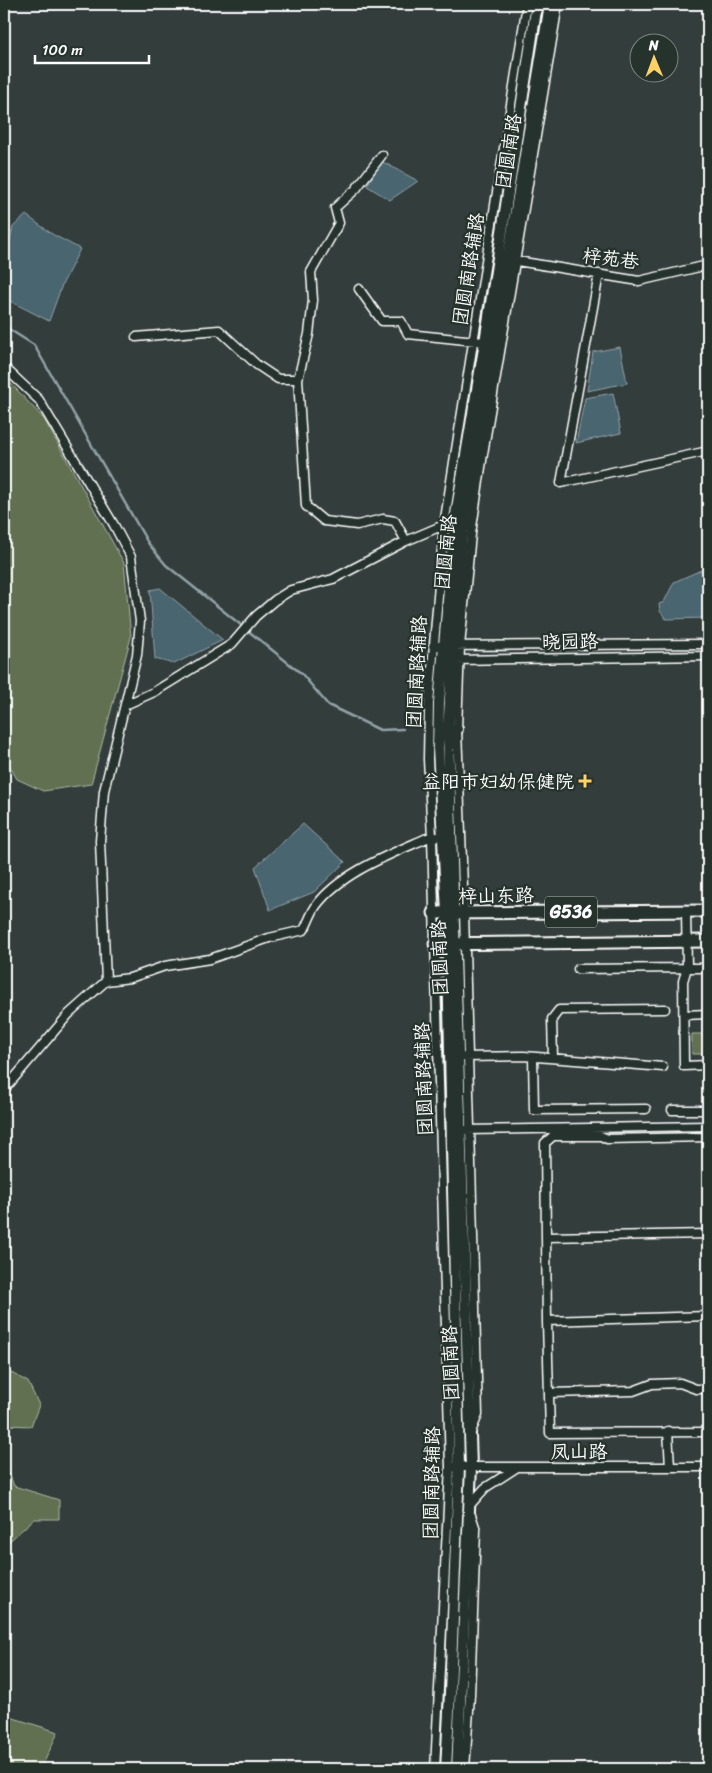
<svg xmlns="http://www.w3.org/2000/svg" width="712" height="1773" viewBox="0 0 712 1773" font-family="Sriracha,'LXGW WenKai TC',sans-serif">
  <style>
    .green { fill: #617051; stroke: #b0b8a8 }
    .water { fill: #4a6570; stroke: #92a3a9 }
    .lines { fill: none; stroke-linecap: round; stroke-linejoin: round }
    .stream { stroke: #92a3a9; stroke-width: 2.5 }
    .minor-casing { stroke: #fff; stroke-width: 11 }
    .major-casing { stroke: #fff; stroke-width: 14 }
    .highway-casing { stroke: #fff; stroke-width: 15 }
    .minor { stroke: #26332d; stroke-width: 8 }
    .major { stroke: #26332d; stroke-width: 10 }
    .highway { stroke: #26332d; stroke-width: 11 }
    .poi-dot { fill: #ffd166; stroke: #26332d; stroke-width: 2 }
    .labels { text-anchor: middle; stroke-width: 4.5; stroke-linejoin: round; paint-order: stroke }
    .shield { fill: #26332d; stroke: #bec2c0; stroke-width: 1 }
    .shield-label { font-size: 18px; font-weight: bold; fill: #fff }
    .street-label { font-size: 19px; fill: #fff; stroke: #26332d }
    .poi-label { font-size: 19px; fill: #fff; stroke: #26332d; text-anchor: end }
  </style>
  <rect width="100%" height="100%" fill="#333d3b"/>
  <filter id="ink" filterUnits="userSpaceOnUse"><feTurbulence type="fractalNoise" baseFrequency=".02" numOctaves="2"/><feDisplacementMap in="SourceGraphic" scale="10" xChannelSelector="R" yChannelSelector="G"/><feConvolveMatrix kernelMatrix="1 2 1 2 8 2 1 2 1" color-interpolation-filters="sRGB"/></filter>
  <g filter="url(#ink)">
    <path class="green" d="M4 376 44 419 124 563 131 637 91 784 43 791 17 779 4 756Z
      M692 1034H708V1054H692Z
      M4 1369 28 1382 39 1405 31 1426 4 1425Z
      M4 1460 14 1486 59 1500V1519H34L4 1546Z
      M4 1715 58 1732 41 1769H4Z"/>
    <path class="water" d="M381 161 418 181 390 200 367 186Z
      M26 215 52 234 80 249 62 285 49 321 4 298V262L13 227Z
      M620 347 627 383 587 391 593 352Z
      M613 393 621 433 576 443 585 398Z
      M708 567V618L666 619 660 611 659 604 664 602 674 582Z
      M160 588 223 640 174 664 155 659 150 590Z
      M303 824 345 862 314 892 270 910 255 867Z"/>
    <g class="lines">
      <path class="stream" d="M4 326 34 345 148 543 166 565 302 674 328 705 380 730 403 729"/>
      <g class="minor-casing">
        <path id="minor" d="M382 155 356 189 335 208 339 223 311 272 313 300 309 334 298 379 306 506 324 521 357 525 383 519 395 521 406 541
          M511 260 639 281 708 265
          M599 274 561 483 708 451
          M359 289 382 321H401L408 334 485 342
          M136 337 219 330 257 365 278 379H298
          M4 367 39 400 114 525 131 557 140 621 137 655 104 791 100 841 106 981 69 1014 4 1090
          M433 646 708 644
          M456 660 708 656
          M125 705 154 692 232 644 256 616 275 600 291 590 333 579 406 541 446 524
          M708 968H687L683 981 684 1066 708 1065
          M578 969 687 968 686 911
          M106 981 130 978 165 966 210 959 269 938 304 930C308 923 311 913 316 906 340 873 391 854 427 838L436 837
          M684 1015 708 1014
          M464 1057 524 1056 663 1067
          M533 1057 534 1110 646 1109
          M553 1058 552 1019 559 1010 665 1009
          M672 1110H708
          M466 1130 708 1126
          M546 1237 545 1143 553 1136H601L607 1139 708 1137
          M708 1316 547 1321 550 1433 708 1432
          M547 1321 546 1237 708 1234
          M549 1393 633 1391 652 1384 680 1383 696 1389H708
          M668 1431 670 1467
          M471 1432 478 1415 464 913 457 729 460 646 471 534 483 454 558 4
          M455 1467H708
          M469 1506 485 1488 516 1468
          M435 1769 450 1467 432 837 428 759 429 704 444 525 527 4
          M465 1769 470 1695 476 1530 471 1515"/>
      </g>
      <g class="major-casing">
        <path id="major" d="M451 745 457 729
          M446 1769 450 1693 459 1467 447 913 438 748 439 703 455 520 485 342 537 4
          M457 1769 471 1467 448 733 453 646 462 536 550 4"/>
      </g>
      <g class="highway-casing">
        <path id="highway" d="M434 913 708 911
          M435 944 708 941"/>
      </g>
      <use href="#minor" class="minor"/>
      <use href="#major" class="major"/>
      <use href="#highway" class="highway"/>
    </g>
  </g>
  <path class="poi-dot" d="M582.5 773.5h5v5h5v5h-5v5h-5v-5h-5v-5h5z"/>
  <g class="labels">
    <rect class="shield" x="545" y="896.5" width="52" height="31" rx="4"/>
    <g class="shield-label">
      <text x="571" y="918">G536</text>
    </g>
    <g class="street-label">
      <text transform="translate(508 151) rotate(-81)" y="7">团圆南路</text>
      <text transform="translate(611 258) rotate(7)" y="7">梓苑巷</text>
      <text transform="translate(468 269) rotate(-81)" y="7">团圆南路辅路</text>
      <text transform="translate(445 552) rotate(-84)" y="7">团圆南路</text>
      <text transform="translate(570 641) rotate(-1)" y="7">晓园路</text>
      <text transform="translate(416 672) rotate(-87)" y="7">团圆南路辅路</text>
      <text transform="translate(496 895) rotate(-1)" y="7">梓山东路</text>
      <text transform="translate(439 958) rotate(-92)" y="7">团圆南路</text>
      <text transform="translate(423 1079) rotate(-92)" y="7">团圆南路辅路</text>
      <text transform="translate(450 1363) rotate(-92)" y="7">团圆南路</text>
      <text x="579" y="1458">凤山路</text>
      <text transform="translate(431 1483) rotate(-89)" y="7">团圆南路辅路</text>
    </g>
    <g class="poi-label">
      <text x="574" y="788">益阳市妇幼保健院</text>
    </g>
  </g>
  <rect width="712" height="1773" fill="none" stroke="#26332d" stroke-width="20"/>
  <rect x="10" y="10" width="692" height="1753" fill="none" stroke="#fff" stroke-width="2" filter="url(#ink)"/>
  <g transform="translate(654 58) rotate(359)"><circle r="24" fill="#26332d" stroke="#7d8581"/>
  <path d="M0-4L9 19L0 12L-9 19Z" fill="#ffd166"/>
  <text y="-8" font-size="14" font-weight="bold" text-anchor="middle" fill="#ffffff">N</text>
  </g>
  <path d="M35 55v8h114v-8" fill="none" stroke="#ffffff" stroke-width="2.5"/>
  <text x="42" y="55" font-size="15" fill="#ffffff" stroke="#26332d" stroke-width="4" paint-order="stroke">100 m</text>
</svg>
